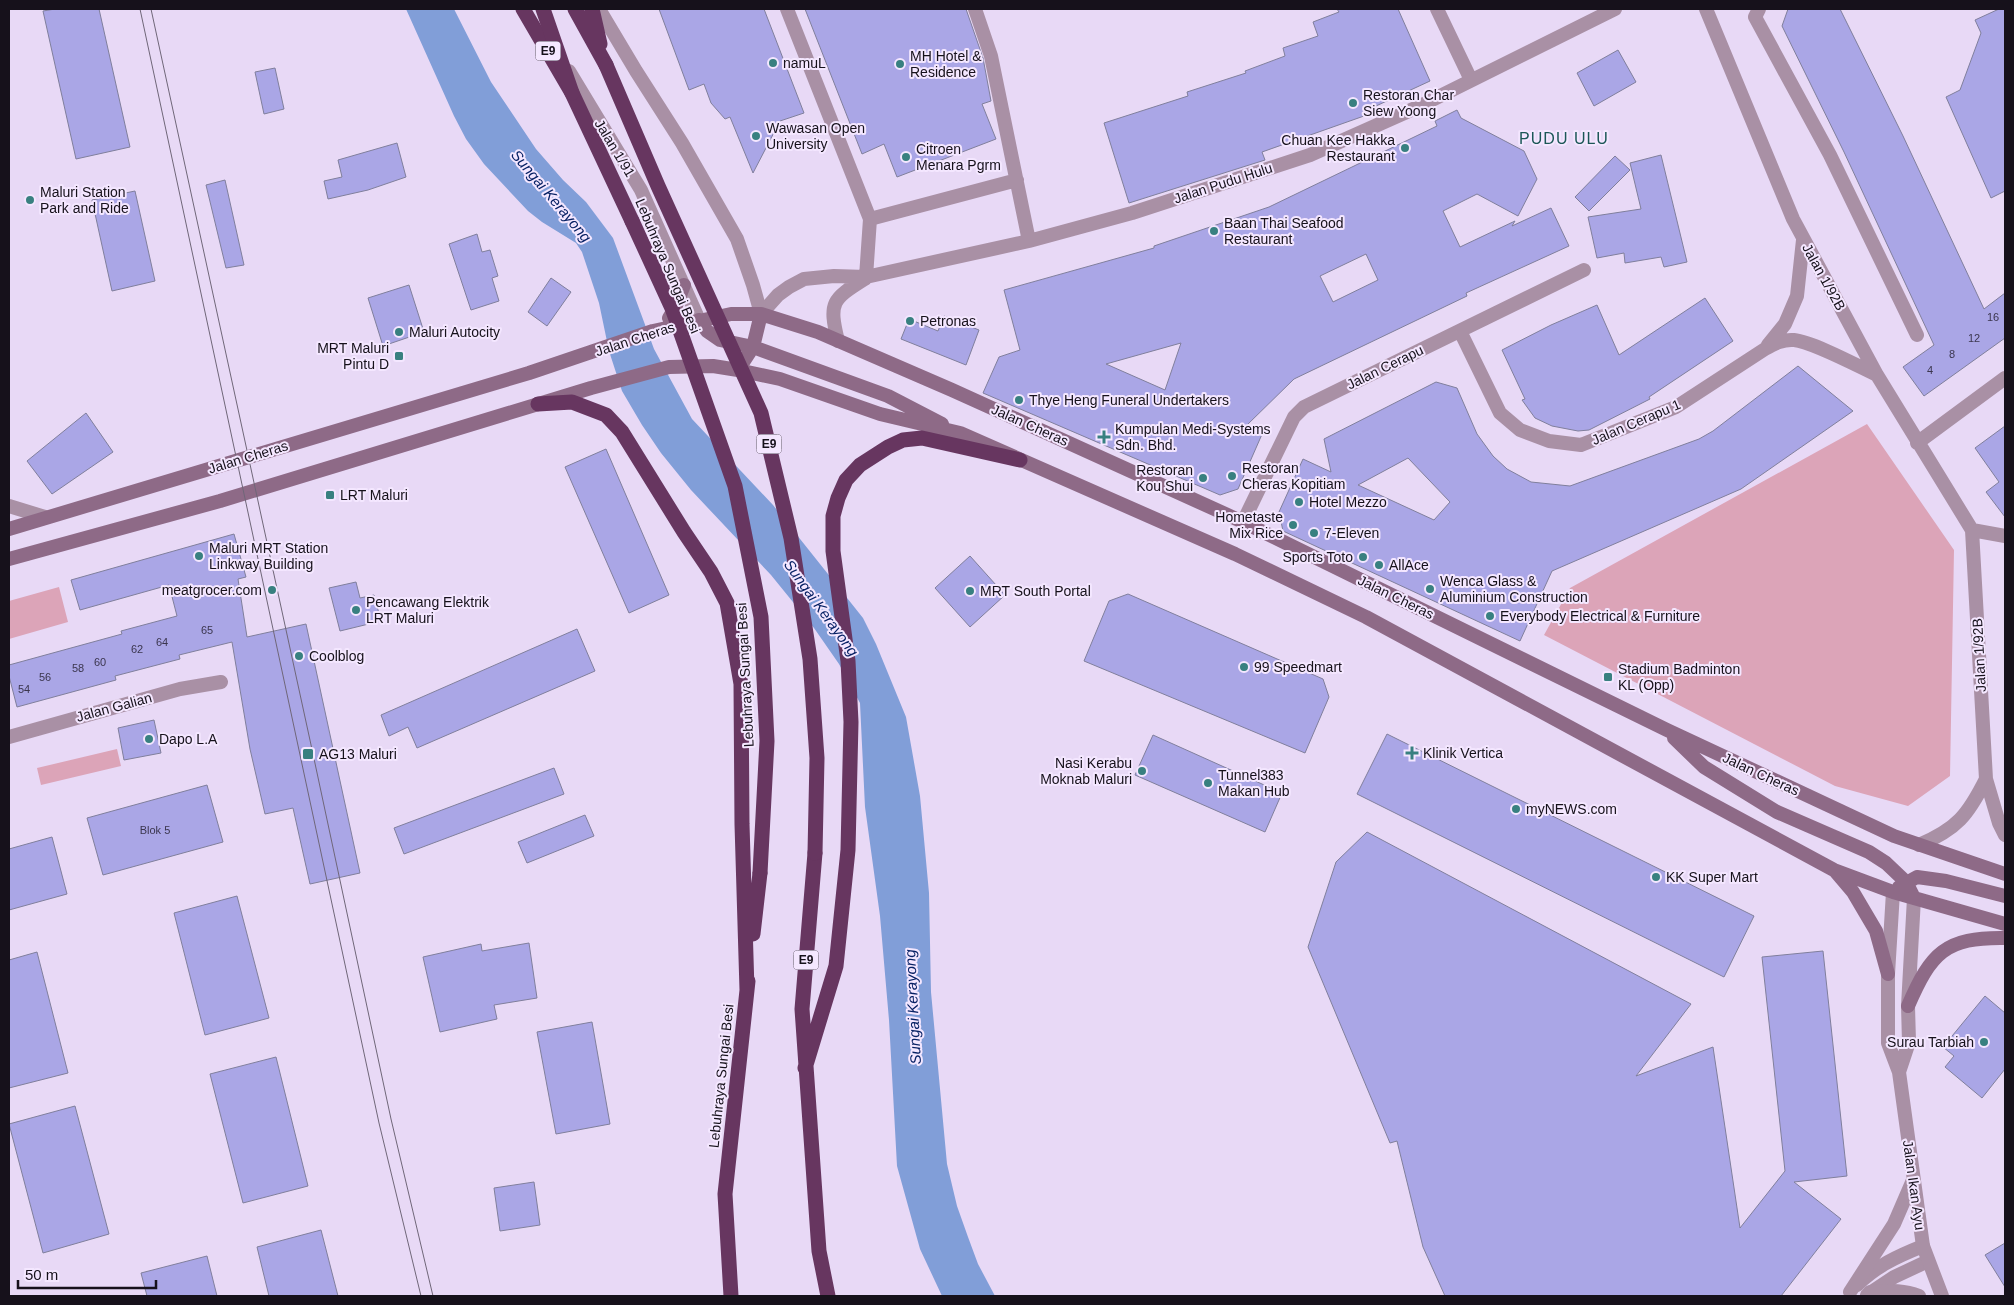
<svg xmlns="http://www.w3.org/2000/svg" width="2014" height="1305" viewBox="0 0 2014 1305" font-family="Arial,sans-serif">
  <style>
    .green { fill: #dca4b8 }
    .water { fill: #819ed8 }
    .building { fill: #aaa6e6; stroke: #807f9c; fill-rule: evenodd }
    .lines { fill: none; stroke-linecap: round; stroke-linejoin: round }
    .minor { stroke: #a990a5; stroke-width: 14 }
    .tertiary { stroke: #a990a5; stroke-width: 14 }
    .secondary { stroke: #8e6a87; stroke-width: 14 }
    .motorway { stroke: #673660; stroke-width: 15 }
    .tram { stroke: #6f6678; stroke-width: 1 }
    .motorway-bridge { stroke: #673660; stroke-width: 15 }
    .poi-dot { fill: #388080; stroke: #f4e7ff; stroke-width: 2 }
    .labels { text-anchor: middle; stroke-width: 4; stroke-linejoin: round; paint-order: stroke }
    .number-label { font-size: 11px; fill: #3b364e }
    .shield { fill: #f4e7ff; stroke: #59515f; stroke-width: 1 }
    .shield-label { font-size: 12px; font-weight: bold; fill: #16111b }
    .poi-label { font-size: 14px; fill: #16111b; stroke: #f4e7ff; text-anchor: start }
    .street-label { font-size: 14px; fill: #16111b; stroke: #f4e7ff }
    .water-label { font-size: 15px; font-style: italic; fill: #072164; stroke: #f4e7ff }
    .quarter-label { font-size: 16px; letter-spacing: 1px; fill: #1c5757; stroke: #f4e7ff }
  </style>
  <rect width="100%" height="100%" fill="#e8d9f6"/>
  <path class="green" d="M1867 424 1954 550 1950 776 1908 806 1835 786 1544 635 1570 588Z
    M59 587 68 622 9 639V601Z
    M117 749 121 766 41 785 37 768Z"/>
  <path class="water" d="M406 9H454L491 82 536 149 563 180 586 202 613 238 654 349 692 419 773 505 863 618 876 644 906 717 920 796 929 893 931 992 947 1164 957 1206 968 1237 978 1264 995 1296H942L920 1249 897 1166 889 1020 880 916 865 807 860 703 839 664 814 628 771 575 691 490 661 453 642 425 622 391 609 351 599 303 582 252 576 243 542 222 528 211 484 164 466 139 454 116Z"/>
  <path class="building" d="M55 9H99L130 147 76 159 43 11Z
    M659 9H764L804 113 780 121 753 173 730 117 725 119 711 103 704 84 689 90Z
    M805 9H966L983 58 991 101 982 104 996 139 897 177 884 144 862 154Z
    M1337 9H1398L1430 81 1363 112 1364 116 1262 152 1265 160 1129 203 1104 123 1188 96 1187 92 1246 73 1245 71 1285 56 1283 48 1318 36 1313 22 1339 12Z
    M1788 9H1840L1903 136 1984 309 2005 293V338L1924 396 1903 367 1934 345 1844 152 1782 26Z
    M1999 9H2005V191L1991 198 1946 97 1960 90 1981 33 1975 20Z
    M1618 50 1636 82 1594 106 1577 73Z
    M275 68 284 109 264 114 255 72Z
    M1457 110 1461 118 1524 151 1537 179 1518 216 1477 194 1443 211 1460 247 1515 221 1512 226 1551 208 1569 246 1466 293 1467 296 1294 379 1247 425 1263 432 1238 489 1220 495 983 393 999 357 1020 350 1004 290 1154 248V246L1269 207 1437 126 1435 121ZM1366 254 1378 280 1333 302 1320 276ZM1181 343 1165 390 1106 364Z
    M397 143 406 177 368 190 328 199 324 181 342 177 338 160Z
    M1661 155 1687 262 1664 267 1661 257 1625 263 1624 253 1597 258 1588 217 1641 209 1630 163Z
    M1615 156 1630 170 1589 211 1575 197Z
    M225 180 244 265 226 268 206 185Z
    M135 191 155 281 112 291 92 200Z
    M477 234 482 252 490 250 498 276 492 278 499 301 471 310 449 244Z
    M551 278 571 292 547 326 528 312Z
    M409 285 424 332 383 346 368 298Z
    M1705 298 1733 341 1649 397 1650 399 1589 430 1578 431 1552 426 1535 418 1522 400 1525 399 1502 350 1551 325 1597 305 1619 355Z
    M944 316 979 330 966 365 901 339 909 319 938 331Z
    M1798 366 1853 411 1741 489 1552 571 1520 641 1283 531 1279 512 1303 459 1331 472 1324 439 1436 382 1457 388 1477 434 1493 456 1507 469 1531 482 1570 486 1699 439 1713 431ZM1408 458 1450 502 1434 520 1358 485Z
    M86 413 113 452 52 494 27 461Z
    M2005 426V517L1986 492 1999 482 1975 448Z
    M606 449 669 595 629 613 565 467Z
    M234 534 246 577 238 579 247 637 306 624 360 873 310 884 293 808 265 814 250 749 232 642 179 655 180 659 115 676 116 680 17 707 9 676V665L122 634 121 631 177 616 169 585 80 610 71 580Z
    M970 556 1005 595 970 627 935 588Z
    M356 582 360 598 374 595 381 621 340 631 329 588Z
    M1128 594 1323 679 1329 697 1305 753 1084 661 1109 601Z
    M577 629 595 671 417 748 408 727 389 736 381 715Z
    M154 720 161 753 124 760 118 728Z
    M1387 734 1754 916 1724 977 1357 794Z
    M1153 735 1282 793 1265 832 1135 775Z
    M554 768 564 794 404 854 394 828Z
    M207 785 223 842 103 875 87 818Z
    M585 815 594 836 527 863 518 842Z
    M1367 832 1691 1004 1636 1076 1713 1047 1740 1228 1785 1171 1762 957 1823 951 1847 1176 1794 1182 1841 1219 1781 1296H1445L1423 1247 1397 1141 1390 1143 1308 947 1336 862Z
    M52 837 67 894 9 910V849Z
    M237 896 269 1018 205 1035 174 913Z
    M529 943 537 998 494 1005 497 1019 440 1032 423 957 481 944 482 951Z
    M37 952 68 1073 9 1088V960Z
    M1985 996 2005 1013V1069L1982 1098 1945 1067 1954 1056 1943 1047Z
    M592 1022 610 1124 556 1134 537 1032Z
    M276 1057 308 1186 243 1203 210 1074Z
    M75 1106 109 1234 43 1253 9 1124Z
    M534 1182 540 1225 500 1231 494 1188Z
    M321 1230 338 1296H269L257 1247Z
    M2005 1243V1287L1985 1255Z
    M207 1256 217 1296H147L141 1273Z"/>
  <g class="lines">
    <path class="minor" d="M787 9 870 219 866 277
      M975 9 991 56 1029 241
      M1437 9 1471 80
      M1706 9 1793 219 1877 375 1972 530 1986 779 1999 823 2005 835
      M1759 9 1755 17 1830 155 1917 335
      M870 219 1017 180
      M761 314 778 295 789 287 804 279 834 276 866 277 1029 241 1132 213 1310 155 1420 106 1615 9
      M1460 331 1500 413 1520 430 1549 441 1581 445 1676 407 1765 349C1774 344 1783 339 1794 340 1813 342 1858 366 1877 375
      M838 341C828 301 833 299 866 278
      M1768 345 1785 324 1797 296 1803 240
      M1917 443 2005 378
      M1243 522 1294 417 1304 407 1584 270
      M1972 530 2005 536
      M9 737 180 689 221 682
      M1919 845C1957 829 1968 815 1986 779
      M1857 1285C1876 1266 1898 1256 1923 1246
      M1867 1295 1894 1277 1928 1261"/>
    <path class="tertiary" d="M599 9 636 71 682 143 737 239 753 285 761 314
      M569 71 641 190 699 320
      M9 506 45 517
      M1893 892 1888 974V1043L1899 1072 1923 1246 1942 1296
      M1899 1072 1909 1042 1908 1006 1914 898
      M1850 1292 1894 1224 1913 1180
      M1870 1292C1888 1291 1902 1289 1919 1296"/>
    <path class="secondary" d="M669 318 675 308 684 285
      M699 320 707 331 720 340 753 347 888 396 942 424
      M738 370 753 347 761 314
      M9 529 529 373 653 331 731 314H761L818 332 952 390 1243 522 1667 730 1894 836 2005 874
      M9 559 220 501 591 388 669 367 713 366 738 370 780 379 880 414 960 433 1235 554 1366 617 1834 870 1893 892 2005 924
      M1674 738 1704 767 1777 812 1869 852 1886 863 1906 882 1914 898
      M1836 872 1853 892 1876 931 1888 974
      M1899 887 1917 877 1946 881 2005 896
      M1908 1006C1931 953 1945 937 2005 938"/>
    <path class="motorway" d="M523 9 572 93 632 221
      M575 9 606 65
      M592 9 600 44
      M538 404 572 402 606 415 622 432 684 532 711 572 727 603 741 684 742 824 747 990
      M815 853 802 1009 819 1251 828 1296
      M753 934 760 873
      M805 1068 836 966 848 850 851 722 848 661 833 551V516L838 498 846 480 860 465 888 447 903 440 922 438 1020 460
      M731 1296 725 1194 748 981"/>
    <path class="tram" d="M140 9 379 1123 421 1296
      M151 9 313 754 391 1119 433 1296"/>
    <path class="motorway-bridge" d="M543 9 572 93
      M606 65 658 186 761 413 791 538 810 659 817 758 815 853
      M632 221 672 308 735 486 761 617 767 741 760 873"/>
  </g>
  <g class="poi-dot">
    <circle cx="773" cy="63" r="5"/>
    <circle cx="900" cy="64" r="5"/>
    <circle cx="1353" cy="103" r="5"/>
    <circle cx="756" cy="136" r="5"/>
    <circle cx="1405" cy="148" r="5"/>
    <circle cx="906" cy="157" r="5"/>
    <circle cx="30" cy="200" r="5"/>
    <circle cx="1214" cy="231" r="5"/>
    <circle cx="910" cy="321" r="5"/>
    <circle cx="399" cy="332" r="5"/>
    <rect x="394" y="351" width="10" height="10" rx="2.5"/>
    <circle cx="1019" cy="400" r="5"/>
    <path d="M1101.5 429.5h5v5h5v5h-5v5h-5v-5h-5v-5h5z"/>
    <circle cx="1232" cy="476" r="5"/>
    <circle cx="1203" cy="478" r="5"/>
    <rect x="325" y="490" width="10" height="10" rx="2.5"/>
    <circle cx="1299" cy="502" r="5"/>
    <circle cx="1293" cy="525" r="5"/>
    <circle cx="1314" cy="533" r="5"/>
    <circle cx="199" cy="556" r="5"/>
    <circle cx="1363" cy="557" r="5"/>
    <circle cx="1379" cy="565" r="5"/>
    <circle cx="1430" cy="589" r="5"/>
    <circle cx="272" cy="590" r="5"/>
    <circle cx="970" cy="591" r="5"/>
    <circle cx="356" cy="610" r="5"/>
    <circle cx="1490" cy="616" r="5"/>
    <circle cx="299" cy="656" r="5"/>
    <circle cx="1244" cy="667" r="5"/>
    <rect x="1603" y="672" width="10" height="10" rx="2.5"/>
    <circle cx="149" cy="739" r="5"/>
    <path d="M1409.5 745.5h5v5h5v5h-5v5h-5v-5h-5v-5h5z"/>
    <rect x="302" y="748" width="12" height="12" rx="2.5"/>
    <circle cx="1142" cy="771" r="5"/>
    <circle cx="1208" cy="783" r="5"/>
    <circle cx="1516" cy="809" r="5"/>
    <circle cx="1656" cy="877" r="5"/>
    <circle cx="1984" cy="1042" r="5"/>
  </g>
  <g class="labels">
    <g class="number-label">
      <text x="1993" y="321">16</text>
      <text x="1974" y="342">12</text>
      <text x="1952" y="358">8</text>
      <text x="1930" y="374">4</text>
      <text x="207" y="634">65</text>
      <text x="162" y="646">64</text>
      <text x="137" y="653">62</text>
      <text x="100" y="666">60</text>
      <text x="78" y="672">58</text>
      <text x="45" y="681">56</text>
      <text x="24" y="693">54</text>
      <text x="155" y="834">Blok 5</text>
    </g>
    <g class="shield">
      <rect x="535.5" y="41.5" width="25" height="19" rx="4"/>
      <rect x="756.5" y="434.5" width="25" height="19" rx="4"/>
      <rect x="793.5" y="950.5" width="25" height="19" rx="4"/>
    </g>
    <g class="shield-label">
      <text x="548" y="55">E9</text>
      <text x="769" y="448">E9</text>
      <text x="806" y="964">E9</text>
    </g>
    <g class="poi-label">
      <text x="910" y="61">MH Hotel &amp;<tspan x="910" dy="16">Residence</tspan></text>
      <text x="783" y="68">namuL</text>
      <text x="1363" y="100">Restoran Char<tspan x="1363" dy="16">Siew Yoong</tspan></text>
      <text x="766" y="133">Wawasan Open<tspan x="766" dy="16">University</tspan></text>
      <text x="1395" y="145" text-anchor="end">Chuan Kee Hakka<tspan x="1395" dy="16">Restaurant</tspan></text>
      <text x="916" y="154">Citroen<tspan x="916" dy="16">Menara Pgrm</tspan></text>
      <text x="40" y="197">Maluri Station<tspan x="40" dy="16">Park and Ride</tspan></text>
      <text x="1224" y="228">Baan Thai Seafood<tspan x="1224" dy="16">Restaurant</tspan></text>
      <text x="920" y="326">Petronas</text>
      <text x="409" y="337">Maluri Autocity</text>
      <text x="389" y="353" text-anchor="end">MRT Maluri<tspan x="389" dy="16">Pintu D</tspan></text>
      <text x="1029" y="405">Thye Heng Funeral Undertakers</text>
      <text x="1115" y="434">Kumpulan Medi-Systems<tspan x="1115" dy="16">Sdn. Bhd.</tspan></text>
      <text x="1242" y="473">Restoran<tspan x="1242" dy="16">Cheras Kopitiam</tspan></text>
      <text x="1193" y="475" text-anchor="end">Restoran<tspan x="1193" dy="16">Kou Shui</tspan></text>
      <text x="340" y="500">LRT Maluri</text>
      <text x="1309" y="507">Hotel Mezzo</text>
      <text x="1283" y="522" text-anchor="end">Hometaste<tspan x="1283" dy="16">Mix Rice</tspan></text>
      <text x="1324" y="538">7-Eleven</text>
      <text x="209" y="553">Maluri MRT Station<tspan x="209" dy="16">Linkway Building</tspan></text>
      <text x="1353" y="562" text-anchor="end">Sports Toto</text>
      <text x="1389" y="570">AllAce</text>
      <text x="1440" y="586">Wenca Glass &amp;<tspan x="1440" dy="16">Aluminium Construction</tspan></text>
      <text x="262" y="595" text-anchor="end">meatgrocer.com</text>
      <text x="980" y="596">MRT South Portal</text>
      <text x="366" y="607">Pencawang Elektrik<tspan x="366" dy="16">LRT Maluri</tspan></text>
      <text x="1500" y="621">Everybody Electrical &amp; Furniture</text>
      <text x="309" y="661">Coolblog</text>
      <text x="1254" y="672">99 Speedmart</text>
      <text x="1618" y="674">Stadium Badminton<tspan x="1618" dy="16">KL (Opp)</tspan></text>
      <text x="159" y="744">Dapo L.A</text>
      <text x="1423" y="758">Klinik Vertica</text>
      <text x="319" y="759">AG13 Maluri</text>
      <text x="1132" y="768" text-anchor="end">Nasi Kerabu<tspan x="1132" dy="16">Moknab Maluri</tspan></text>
      <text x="1218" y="780">Tunnel383<tspan x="1218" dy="16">Makan Hub</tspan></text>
      <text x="1526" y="814">myNEWS.com</text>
      <text x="1666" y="882">KK Super Mart</text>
      <text x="1974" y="1047" text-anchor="end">Surau Tarbiah</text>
    </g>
    <g class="street-label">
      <text transform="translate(615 148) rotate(59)" y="5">Jalan 1/91</text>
      <text transform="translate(1223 183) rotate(-18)" y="5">Jalan Pudu Hulu</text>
      <text transform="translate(668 266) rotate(67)" y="5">Lebuhraya Sungai Besi</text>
      <text transform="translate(1824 277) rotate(61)" y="5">Jalan 1/92B</text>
      <text transform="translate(635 339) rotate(-18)" y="5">Jalan Cheras</text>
      <text transform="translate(1385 367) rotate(-26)" y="5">Jalan Cerapu</text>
      <text transform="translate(1636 422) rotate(-23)" y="5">Jalan Cerapu 1</text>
      <text transform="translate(1030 425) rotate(24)" y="5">Jalan Cheras</text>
      <text transform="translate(248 457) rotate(-17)" y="5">Jalan Cheras</text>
      <text transform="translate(1396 597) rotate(26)" y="5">Jalan Cheras</text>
      <text transform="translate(1979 655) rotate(-93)" y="5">Jalan 1/92B</text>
      <text transform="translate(745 675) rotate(-93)" y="5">Lebuhraya Sungai Besi</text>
      <text transform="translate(114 707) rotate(-15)" y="5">Jalan Galian</text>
      <text transform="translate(1761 774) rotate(25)" y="5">Jalan Cheras</text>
      <text transform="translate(721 1076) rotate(-84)" y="5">Lebuhraya Sungai Besi</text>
      <text transform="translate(1914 1185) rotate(82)" y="5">Jalan Ikan Ayu</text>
    </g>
    <g class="water-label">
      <text transform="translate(551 196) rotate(50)" y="5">Sungai Kerayong</text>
      <text transform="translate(821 608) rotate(54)" y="5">Sungai Kerayong</text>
      <text transform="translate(913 1007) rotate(-93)" y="5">Sungai Kerayong</text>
    </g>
    <g class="quarter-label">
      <text x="1564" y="144">PUDU ULU</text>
    </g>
  </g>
  <rect width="2014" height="1305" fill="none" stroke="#16111b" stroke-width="20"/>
  <path d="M18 1280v8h138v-8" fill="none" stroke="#16111b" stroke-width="2.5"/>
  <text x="25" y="1280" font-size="15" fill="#16111b" stroke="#f4e7ff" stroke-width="4" paint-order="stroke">50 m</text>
</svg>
